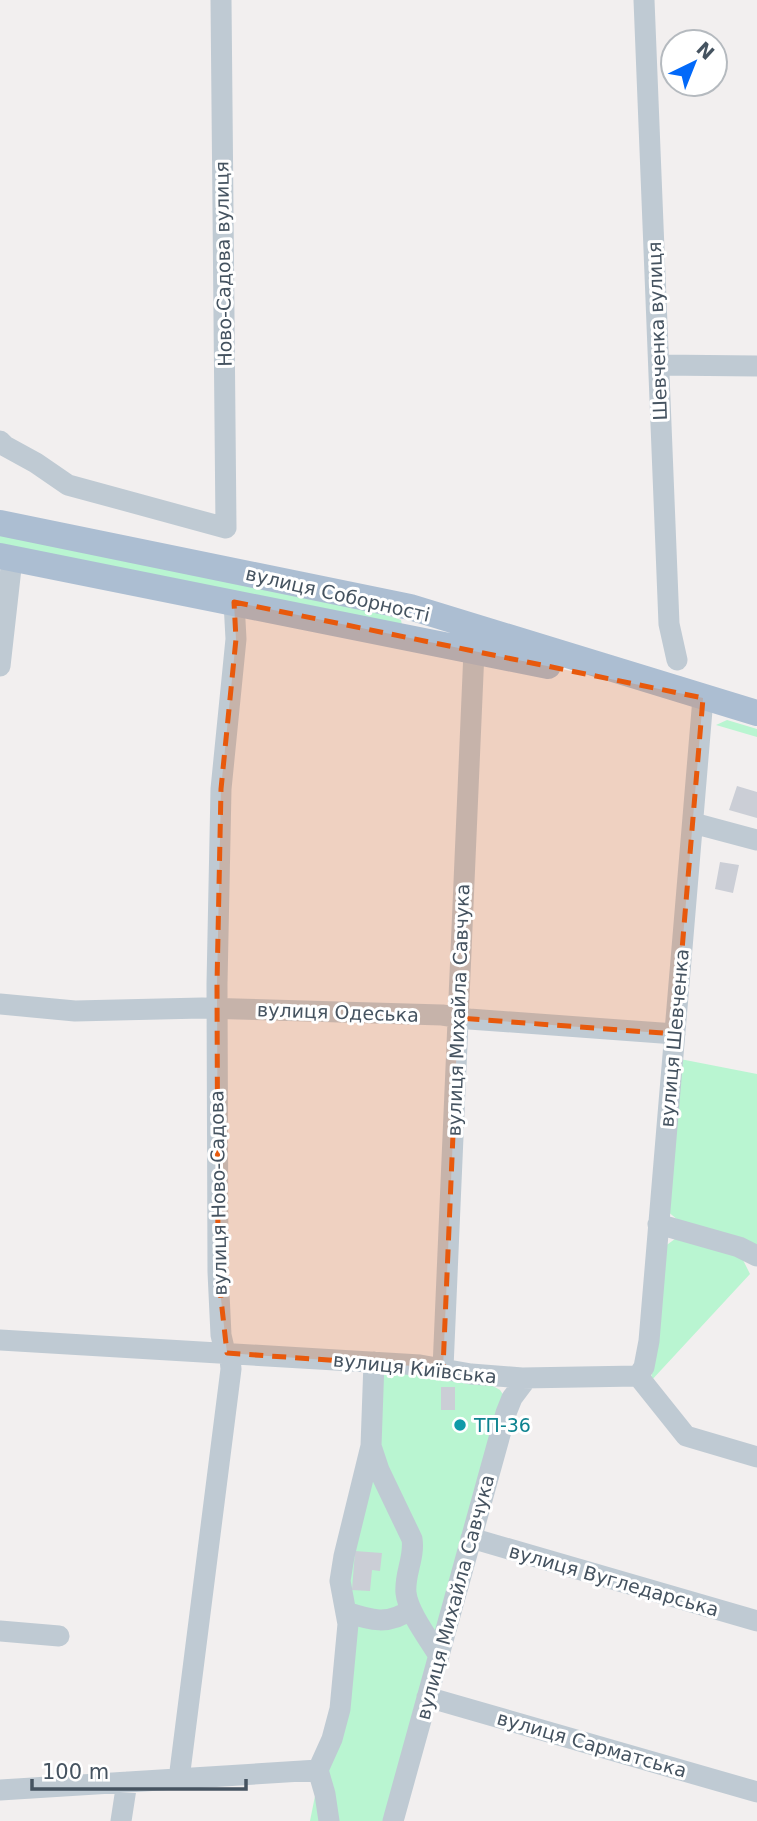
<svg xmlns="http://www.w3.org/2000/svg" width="757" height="1821" viewBox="0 0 757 1821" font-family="'DejaVu Sans',sans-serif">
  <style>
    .green { fill: #b9f5d1 }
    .building { fill: #cbced6 }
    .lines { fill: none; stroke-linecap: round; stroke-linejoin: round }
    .minor { stroke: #bfcad3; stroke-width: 21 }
    .major { stroke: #acbed2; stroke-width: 26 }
    .marked { fill: #e8590c; fill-opacity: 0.2; stroke: #e8590c; stroke-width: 5; stroke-dasharray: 14 9; stroke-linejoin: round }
    .culture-dot { fill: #0f9aa8; stroke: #fff; stroke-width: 2.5 }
    .labels { text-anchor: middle; stroke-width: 6; stroke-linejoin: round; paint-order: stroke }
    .street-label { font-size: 19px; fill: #455360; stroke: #fff }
    .culture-label { font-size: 19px; fill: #0d838f; stroke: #fff; text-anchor: start }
  </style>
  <rect width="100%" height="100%" fill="#f2efef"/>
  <path class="green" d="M0 531 238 577 396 618 401 620 402 625 0 549Z
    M727 720 757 729V737L716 725Z
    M680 1059 757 1074V1249L683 1224 667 1211Z
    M679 1236 740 1254 750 1274 650 1382 655 1360 664 1247Z
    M382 1369 420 1371 493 1386 500 1390 504 1396 387 1821H310L319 1776 334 1741 343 1581Z"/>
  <path class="building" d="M737 786 757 792V818L729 810Z
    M720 862 739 865 733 893 715 889Z
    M441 1387H455V1410H441Z
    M464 1420 465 1428 457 1429 456 1422Z
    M355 1551 382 1553 380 1571 372 1570 370 1591 352 1590Z"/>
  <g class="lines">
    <path class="minor" d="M644 0 669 624 677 660
      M659 365 757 366
      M0 441 5 446 36 463 68 485 226 528 221 0
      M0 666 12 559
      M693 823 757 840
      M0 1004 75 1011 202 1008 442 1015 469 1019 675 1034
      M658 1224 739 1247 757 1256
      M0 1340 420 1365 471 1374 522 1378 638 1376 686 1436 757 1457
      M443 1368 474 651
      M638 1376 644 1367 649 1341 703 698
      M371 1446 379 1470 412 1539C415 1557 404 1575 406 1593 408 1612 429 1639 439 1656
      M471 1538 757 1621
      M346 1612C370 1620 389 1626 411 1609
      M0 1631 59 1636
      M427 1697 757 1792
      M179 1779 231 1369 230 1359 224 1348 221 1335 218 1272 217 984 221 789 236 639 234 602
      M0 1790 318 1770
      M121 1821 127 1782
      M329 1821 325 1794 318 1770 332 1739 340 1709 348 1624 340 1581 344 1556 371 1446 374 1362
      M393 1821 506 1413 512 1398 527 1378"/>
    <path class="major" d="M0 523 410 607 757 713
      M0 556 548 666"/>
  </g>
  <path class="marked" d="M234 602 703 698 675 1034 458 1018 443 1368 227 1353 218 1272 217 984 221 789 236 639Z"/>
  <circle class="culture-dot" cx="460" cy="1425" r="7"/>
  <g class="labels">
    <g class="street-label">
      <text transform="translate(223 264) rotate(-91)" y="7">Ново-Садова вулиця</text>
      <text transform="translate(657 331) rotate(-92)" y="7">Шевченка вулиця</text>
      <text transform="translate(338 594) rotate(13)" y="7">вулиця Соборності</text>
      <text transform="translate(458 1010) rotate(-88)" y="7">вулиця Михайла Савчука</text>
      <text transform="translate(338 1012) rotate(2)" y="7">вулиця Одеська</text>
      <text transform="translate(674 1038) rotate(-85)" y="7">вулиця Шевченка</text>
      <text transform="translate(218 1193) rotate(-91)" y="7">вулиця Ново-Садова</text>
      <text transform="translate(415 1368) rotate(6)" y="7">вулиця Київська</text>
      <text transform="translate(614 1580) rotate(16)" y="7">вулиця Вугледарська</text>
      <text transform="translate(455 1597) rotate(-75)" y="7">вулиця Михайла Савчука</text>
      <text transform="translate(592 1744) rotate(16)" y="7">вулиця Сарматська</text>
    </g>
    <g class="culture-label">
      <text x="474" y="1432">ТП-36</text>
    </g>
  </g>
  <g transform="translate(694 63) rotate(43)"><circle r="33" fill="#ffffff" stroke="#b5babf" stroke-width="2"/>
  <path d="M0-5L12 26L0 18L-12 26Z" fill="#0269f9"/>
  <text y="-10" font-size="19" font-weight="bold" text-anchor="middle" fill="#455360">N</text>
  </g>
  <path d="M32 1779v10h214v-10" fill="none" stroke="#455360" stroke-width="3.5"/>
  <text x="42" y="1779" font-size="21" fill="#455360" stroke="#ffffff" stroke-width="5" paint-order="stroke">100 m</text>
</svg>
